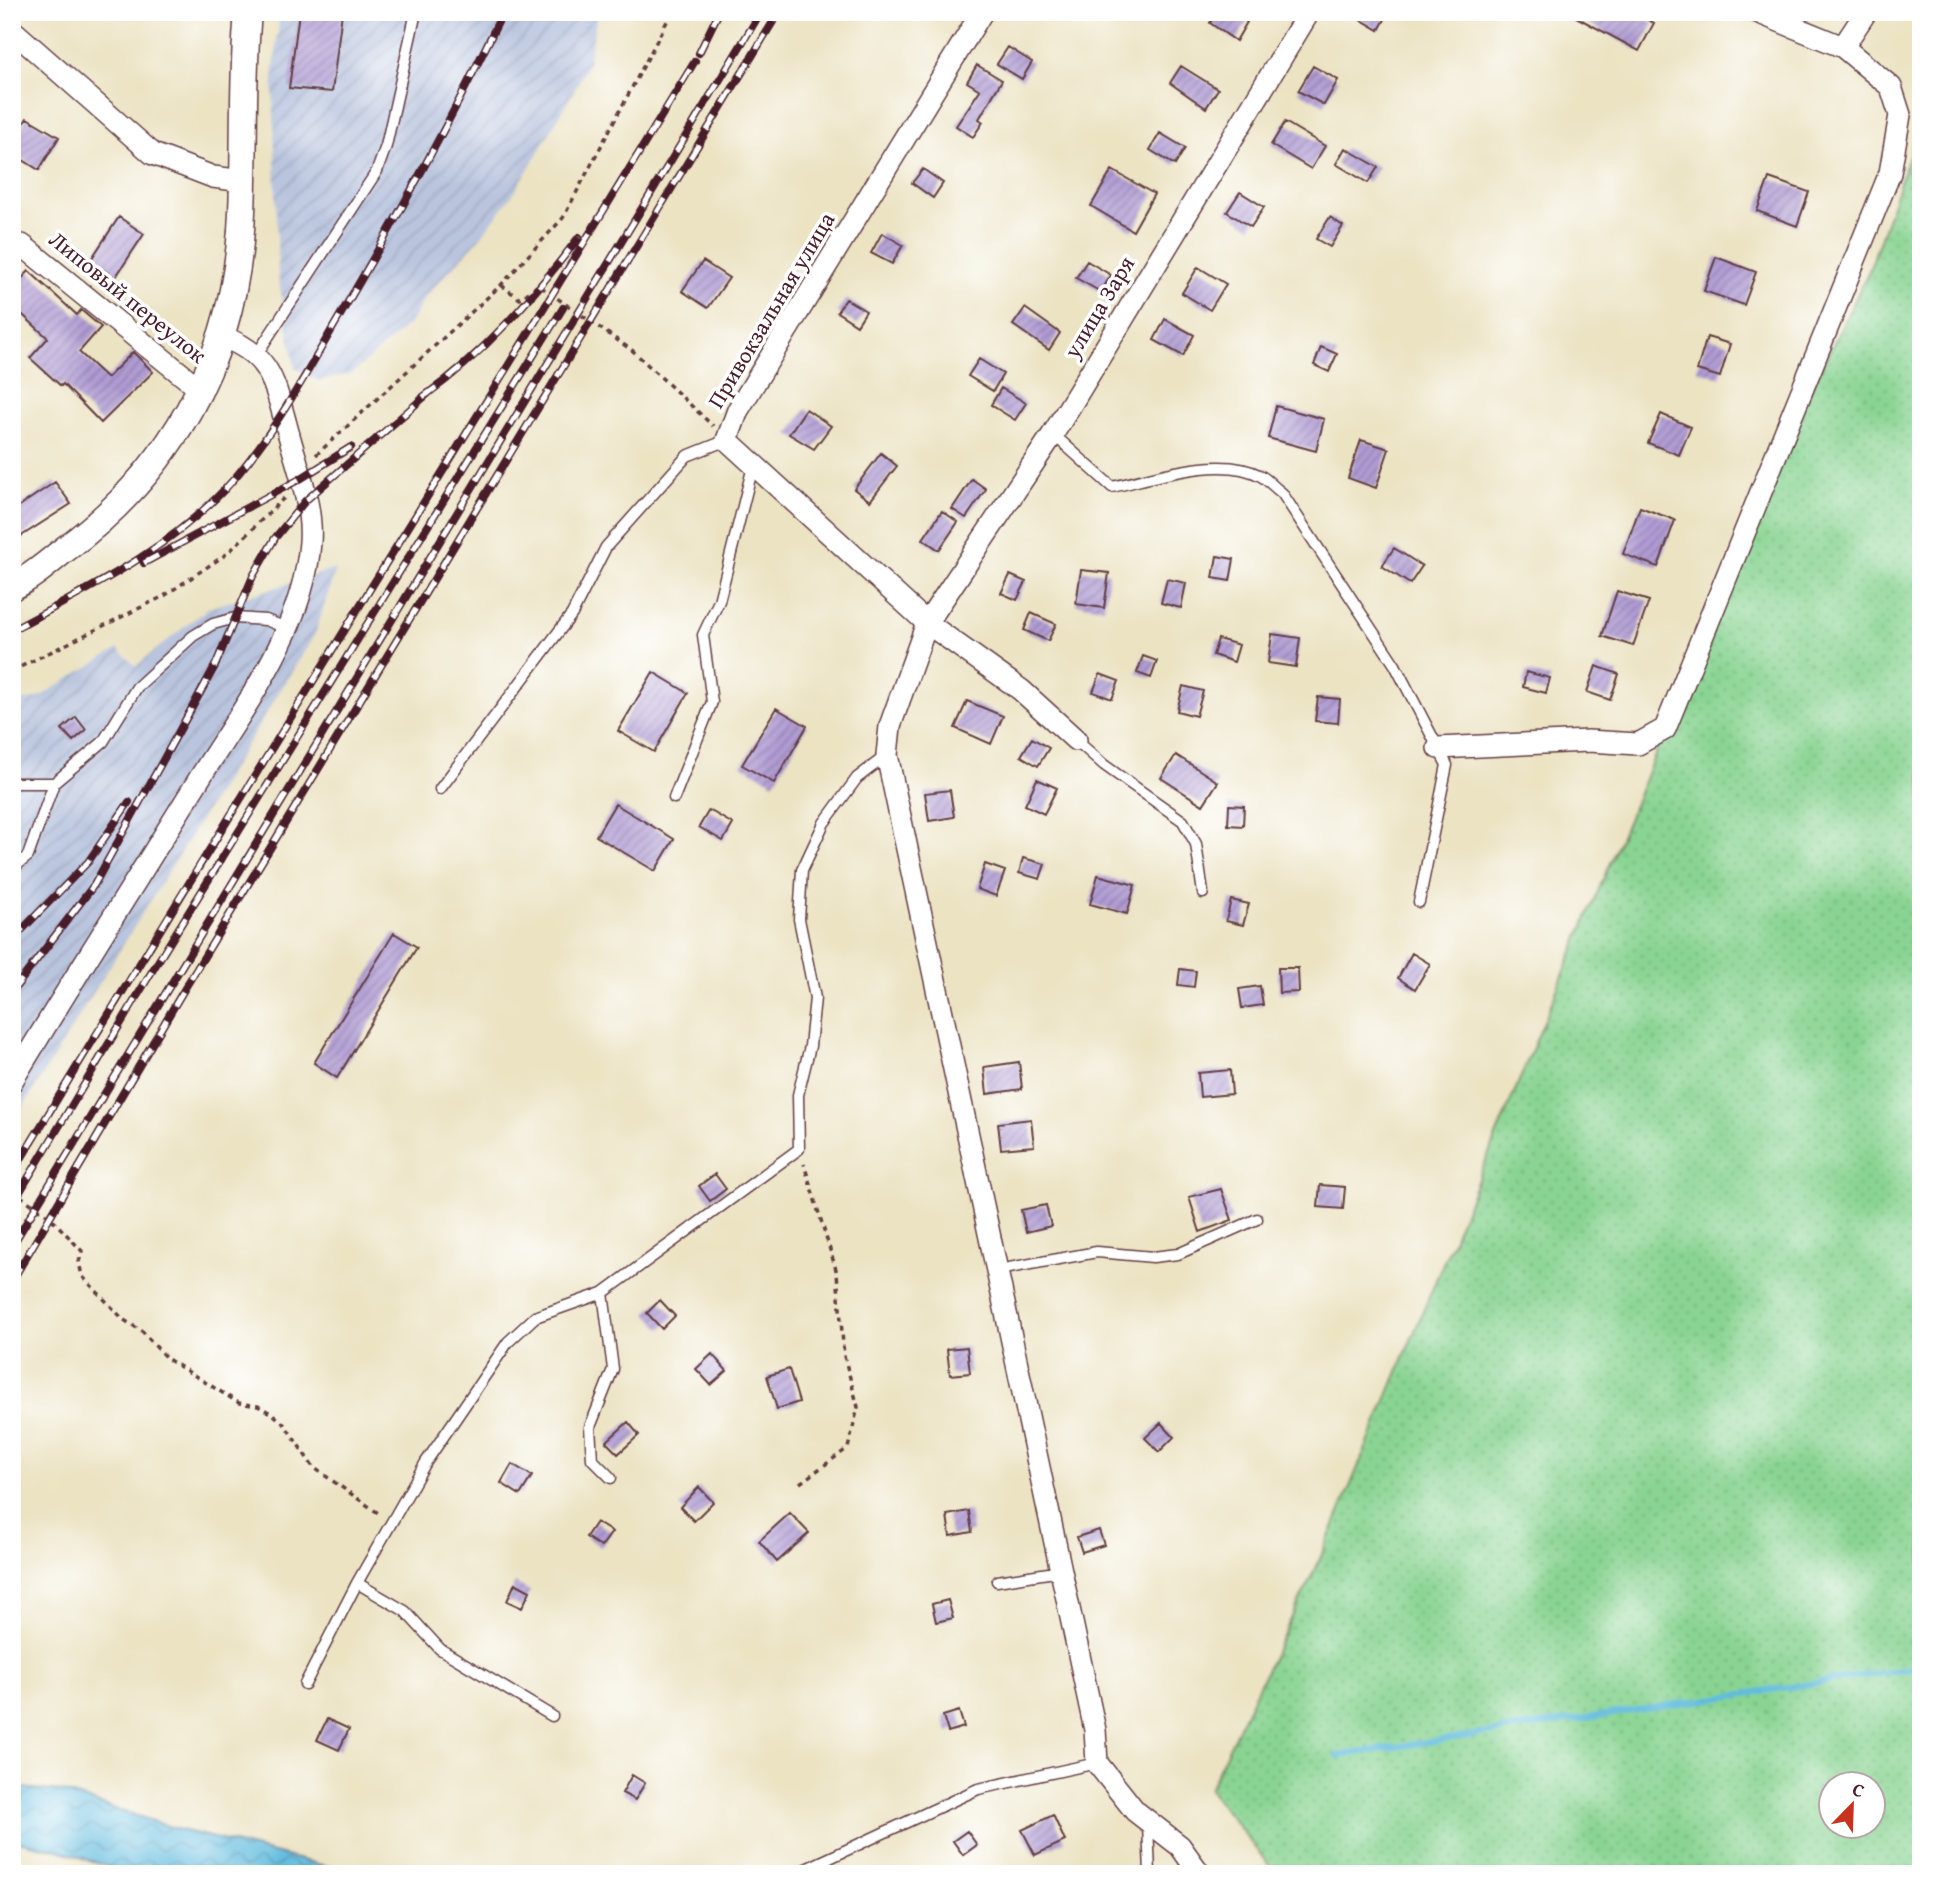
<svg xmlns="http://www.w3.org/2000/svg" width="1933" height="1886" viewBox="0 0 1933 1886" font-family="'Gentium Book Plus',serif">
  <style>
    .industrial { fill: url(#industrial-furrows) }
    .grass { fill: url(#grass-dots); stroke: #6a7a5e; stroke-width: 2; fill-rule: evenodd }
    .water { fill: url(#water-waves); stroke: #556d84; stroke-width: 2 }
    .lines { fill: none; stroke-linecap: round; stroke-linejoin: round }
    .stream { stroke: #60bbde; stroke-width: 6 }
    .building { fill: url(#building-hatch) }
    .service-casing { stroke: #623c42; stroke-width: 13 }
    .minor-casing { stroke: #623c42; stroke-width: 24 }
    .tertiary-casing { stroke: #623c42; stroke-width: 29 }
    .path { stroke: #623c42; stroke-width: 3.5; stroke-dasharray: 5 5; stroke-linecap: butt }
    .service { stroke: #fff; stroke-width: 10 }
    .minor { stroke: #fff; stroke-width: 21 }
    .tertiary { stroke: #fff; stroke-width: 26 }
    .rail-casing { stroke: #4a1f2b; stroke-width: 8 }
    .rail { stroke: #fff; stroke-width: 5; stroke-dasharray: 16; stroke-linecap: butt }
    .labels { text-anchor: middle; stroke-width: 7; stroke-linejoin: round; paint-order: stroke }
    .street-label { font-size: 23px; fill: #4a1f2b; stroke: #fff }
  </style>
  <defs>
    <pattern id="industrial-furrows" width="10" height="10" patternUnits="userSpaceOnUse" patternTransform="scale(1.75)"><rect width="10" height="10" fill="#b9c5de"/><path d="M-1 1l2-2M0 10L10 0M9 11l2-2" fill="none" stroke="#a1a9bf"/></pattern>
    <pattern id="grass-dots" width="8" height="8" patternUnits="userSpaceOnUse" patternTransform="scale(1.75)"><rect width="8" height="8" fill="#89d492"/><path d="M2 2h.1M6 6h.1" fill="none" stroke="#78b67e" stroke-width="1.8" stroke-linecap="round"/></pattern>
    <pattern id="water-waves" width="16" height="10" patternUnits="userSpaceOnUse" patternTransform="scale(1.75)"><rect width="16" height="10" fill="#60bbde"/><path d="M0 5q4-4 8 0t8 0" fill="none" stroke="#5197b4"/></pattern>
    <pattern id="building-hatch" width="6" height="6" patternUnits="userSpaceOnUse" patternTransform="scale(1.75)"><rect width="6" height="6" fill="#b09cd4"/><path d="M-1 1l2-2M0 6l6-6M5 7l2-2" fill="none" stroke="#917fac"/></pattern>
  </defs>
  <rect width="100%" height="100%" fill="#fff"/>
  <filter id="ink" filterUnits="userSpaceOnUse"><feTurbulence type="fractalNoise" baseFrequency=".0143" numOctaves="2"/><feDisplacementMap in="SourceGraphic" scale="14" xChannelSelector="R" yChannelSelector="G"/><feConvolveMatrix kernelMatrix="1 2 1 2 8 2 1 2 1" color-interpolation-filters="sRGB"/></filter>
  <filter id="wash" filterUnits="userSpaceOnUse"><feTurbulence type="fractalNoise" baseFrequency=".00686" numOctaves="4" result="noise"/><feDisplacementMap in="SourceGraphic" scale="28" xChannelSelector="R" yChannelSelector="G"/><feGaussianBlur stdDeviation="1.57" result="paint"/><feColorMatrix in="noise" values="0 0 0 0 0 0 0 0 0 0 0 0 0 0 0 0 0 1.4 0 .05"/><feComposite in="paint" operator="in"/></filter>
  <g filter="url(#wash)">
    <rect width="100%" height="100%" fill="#ece3c3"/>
    <path class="industrial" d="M280 12H598L588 63 570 98 516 190 476 243 424 298 411 322 353 373 319 381 295 368 278 277 273 79Z
      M336 569 315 634 12 1125V702L36 699 118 649 136 666 208 608Z"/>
    <path class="grass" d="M1921 122V1874H1276L1209 1789 1319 1561 1790 431 1869 271ZM1832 1784H1874V1826H1832Z"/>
    <path class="water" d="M12 1787 63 1792 177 1829 358 1874H130L62 1851 12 1840Z"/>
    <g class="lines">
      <path class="stream" d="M1337 1756 1921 1667"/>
    </g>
    <g id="blocks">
      <path class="building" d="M299 12H342L332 92 289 88Z
        M1216 12H1233L1247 22 1236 41 1210 23Z
        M1348 12H1389L1379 30Z
        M1567 12H1633L1654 23 1639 51Z
        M1008 47 1032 62 1022 79 997 64Z
        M977 65 1002 80 979 119 983 122 973 137 956 126 980 90 967 82Z
        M1181 66 1218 89 1206 108 1170 83Z
        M1313 66 1338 80 1324 105 1298 91Z
        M27 118 59 137 39 170 12 153V143Z
        M1285 122 1325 146 1311 169 1271 145Z
        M1160 133 1185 148 1175 165 1150 150Z
        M1345 148 1378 167 1368 183 1336 164Z
        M923 169 943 183 933 198 912 183Z
        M1112 170 1154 194 1133 231 1091 206Z
        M1769 178 1809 192 1797 226 1757 211Z
        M1240 192 1264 207 1251 227 1227 212Z
        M119 217 144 234 115 278 90 261Z
        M1330 217 1343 226 1330 247 1316 239Z
        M882 233 903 245 892 264 871 253Z
        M1716 257 1756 272 1744 305 1704 291Z
        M703 261 729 278 708 308 682 291Z
        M1087 261 1111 275 1101 292 1076 278Z
        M1198 267 1226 284 1210 310 1182 293Z
        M29 271 77 315 81 310 101 327 79 352 107 378 133 352 153 372 101 423 63 384 61 386 30 358 48 338 12 305V289Z
        M846 299 866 311 857 325 837 312Z
        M1025 308 1060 333 1049 350 1013 325Z
        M1165 319 1194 335 1183 356 1154 340Z
        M1707 337 1730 344 1720 377 1697 370Z
        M1321 347 1337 354 1329 372 1314 365Z
        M979 359 1003 374 993 391 968 376Z
        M1001 388 1026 403 1015 420 991 405Z
        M1276 406 1324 419 1316 451 1268 438Z
        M806 409 831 426 814 449 789 434Z
        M1661 414 1691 427 1679 455 1648 443Z
        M1361 440 1389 449 1376 488 1348 478Z
        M881 453 897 466 870 501 854 489Z
        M972 479 986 489 966 518 952 509Z
        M55 482 71 504 12 542V511Z
        M1640 507 1675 520 1658 567 1623 554Z
        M942 511 958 522 939 550 923 539Z
        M1394 548 1422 566 1410 584 1382 566Z
        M1217 556 1234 559 1230 581 1213 578Z
        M1081 570 1109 573 1104 608 1076 604Z
        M1010 575 1026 582 1017 600 1001 593Z
        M1167 579 1186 583 1181 608 1161 603Z
        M1617 591 1649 601 1633 646 1602 636Z
        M1031 613 1056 624 1048 641 1024 630Z
        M1272 634 1300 638 1296 667 1268 663Z
        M1218 639 1239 645 1234 662 1213 655Z
        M1143 656 1157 661 1151 678 1137 673Z
        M1596 666 1619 674 1610 700 1587 692Z
        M653 672 688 693 654 752 618 731Z
        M1526 672 1550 678 1546 693 1523 687Z
        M1100 674 1119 681 1112 699 1093 692Z
        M1183 686 1203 691 1196 716 1177 711Z
        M1318 697 1340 699 1338 723 1315 721Z
        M967 701 1003 716 991 744 955 728Z
        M776 708 807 726 774 783 742 765Z
        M76 717 86 730 73 741 62 729Z
        M1032 738 1049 748 1038 766 1021 756Z
        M1176 755 1218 782 1203 805 1161 778Z
        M1037 779 1057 788 1044 814 1025 805Z
        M950 790 954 817 929 821 925 793Z
        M615 804 674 839 655 871 596 836Z
        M1229 805 1244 806 1243 826 1228 825Z
        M709 810 733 824 723 841 699 827Z
        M1023 858 1045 864 1040 879 1019 873Z
        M985 864 1005 871 996 896 977 889Z
        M1098 875 1135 885 1127 914 1090 904Z
        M1231 900 1249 904 1243 925 1226 921Z
        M394 933 417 947 337 1078 314 1063Z
        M1412 953 1430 964 1415 989 1398 978Z
        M1278 968H1298L1299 992 1279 993Z
        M1180 969 1196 971 1194 987 1178 985Z
        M1260 986 1263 1005 1242 1008 1239 989Z
        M1019 1062 1022 1089 987 1094 984 1067Z
        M1230 1070 1232 1094 1200 1097 1198 1073Z
        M1031 1119 1034 1146 1001 1149 998 1123Z
        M715 1174 726 1189 710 1201 699 1186Z
        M1320 1185 1345 1187 1343 1209 1318 1207Z
        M1221 1189 1232 1220 1200 1232 1189 1197Z
        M1046 1205 1051 1226 1026 1232 1021 1210Z
        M660 1300 675 1316 662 1329 647 1313Z
        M967 1347 970 1373 950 1375 947 1349Z
        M712 1354 727 1371 711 1385 696 1369Z
        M789 1369 799 1402 777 1409 767 1376Z
        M628 1422 639 1435 618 1454 606 1442Z
        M1161 1423 1174 1437 1159 1452 1145 1438Z
        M512 1464 532 1476 520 1495 501 1483Z
        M699 1487 713 1502 694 1521 680 1507Z
        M969 1511 972 1532 950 1536 947 1515Z
        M790 1513 809 1533 777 1562 759 1541Z
        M596 1522 612 1532 601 1547 586 1537Z
        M1099 1530 1104 1545 1082 1552 1077 1537Z
        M515 1583 530 1591 522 1608 507 1601Z
        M948 1600 953 1618 936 1622 932 1604Z
        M959 1711 964 1727 948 1732 943 1716Z
        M327 1719 349 1729 339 1750 317 1740Z
        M632 1775 645 1783 635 1800 622 1793Z
        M1053 1815 1065 1841 1035 1855 1022 1830Z
        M967 1831 977 1845 963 1855 953 1841Z"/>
    </g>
  </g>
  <g filter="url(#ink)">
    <use href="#blocks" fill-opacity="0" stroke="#623c42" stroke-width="2"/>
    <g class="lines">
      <g class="service-casing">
        <path id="service" d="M257 354 377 171 386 146 416 12
          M1053 434 1112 487C1153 478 1221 454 1261 476 1268 480 1275 488 1282 493L1395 665 1447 765 1419 902
          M1076 740 1104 765 1183 821 1196 844 1203 893
          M12 783H54
          M440 789 572 614 606 547 687 456 727 440
          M674 798 712 702 703 635 719 601 753 466
          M12 869 28 856 54 783 103 742 137 687 193 636 213 624 235 618 266 620 286 628
          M998 1270 1097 1252 1153 1257 1178 1254 1257 1219
          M611 1478 592 1459 590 1427 613 1369 603 1293 799 1149 798 1095 810 1046 815 998 799 919 802 870 824 823 857 778 887 755
          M997 1581 1061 1571
          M305 1684 357 1583
          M552 1716 440 1649 405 1611 357 1583 426 1462 508 1342 535 1317 603 1293
          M1148 1824 1150 1874
          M795 1874 978 1789 1097 1763"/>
      </g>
      <g class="minor-casing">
        <path id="minor" d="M982 12 738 410 727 440 927 623 1021 690 1076 740
          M1757 12 1843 47
          M12 30 153 154 213 177 243 181
          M22 245 201 390
          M1438 748 1588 741 1638 744 1665 729 1890 173 1900 115 1891 87 1843 47 1866 12
          M12 1081C72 981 135 883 196 784 241 711 304 630 310 542 313 505 296 463 287 428 274 381 270 353 220 336
          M1200 1874 1180 1846 1135 1811 1097 1763 1095 1730 887 755 890 726 927 623 1053 434 1309 12"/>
      </g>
      <g class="tertiary-casing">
        <path id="tertiary" d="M12 587C31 578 48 563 64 550 170 472 232 362 241 230 246 158 241 85 248 12"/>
      </g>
      <path class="path" d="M501 285 520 299 538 285 541 287 633 351 713 426
        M316 455 501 285 563 218 672 12
        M12 671 164 596 228 553 286 496
        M12 1190 50 1217 82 1251 79 1262 82 1276 124 1320 142 1331 166 1358 239 1403 258 1406 274 1415 285 1425 313 1467 381 1515
        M800 1483 848 1448 858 1407 844 1356 837 1273 804 1164"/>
      <use href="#service" class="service"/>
      <use href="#minor" class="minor"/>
      <use href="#tertiary" class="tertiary"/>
      <g class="rail-casing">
        <path id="rail" d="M699 53 719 12
          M423 397C484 354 534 296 579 237
          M144 563 300 479 351 447
          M12 630C89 589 176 546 234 479 275 431 306 374 338 319 397 219 452 118 503 12
          M12 940 88 862 129 802
          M12 992 94 885 215 666 253 576 275 538 305 501 431 391
          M12 1174C236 801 469 433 695 61
          M12 1205 154 968 563 308
          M12 1246 761 12
          M12 1281 185 988 779 12"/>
      </g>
      <use href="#rail" class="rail"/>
    </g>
  </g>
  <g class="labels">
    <g class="street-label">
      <text transform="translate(128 297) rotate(39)" y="8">Липовый переулок</text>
      <text transform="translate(1099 307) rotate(-59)" y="8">улица Заря</text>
      <text transform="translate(771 310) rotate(-59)" y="8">Привокзальная улица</text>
    </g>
  </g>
  <rect width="1933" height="1886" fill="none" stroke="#fff" stroke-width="42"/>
  <g transform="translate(1852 1805) rotate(23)"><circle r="33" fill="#ffffff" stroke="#b7a5aa" stroke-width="2"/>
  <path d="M0-5L12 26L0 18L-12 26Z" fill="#c8321e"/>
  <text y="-10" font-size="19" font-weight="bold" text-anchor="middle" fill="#4a1f2b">С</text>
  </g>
</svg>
